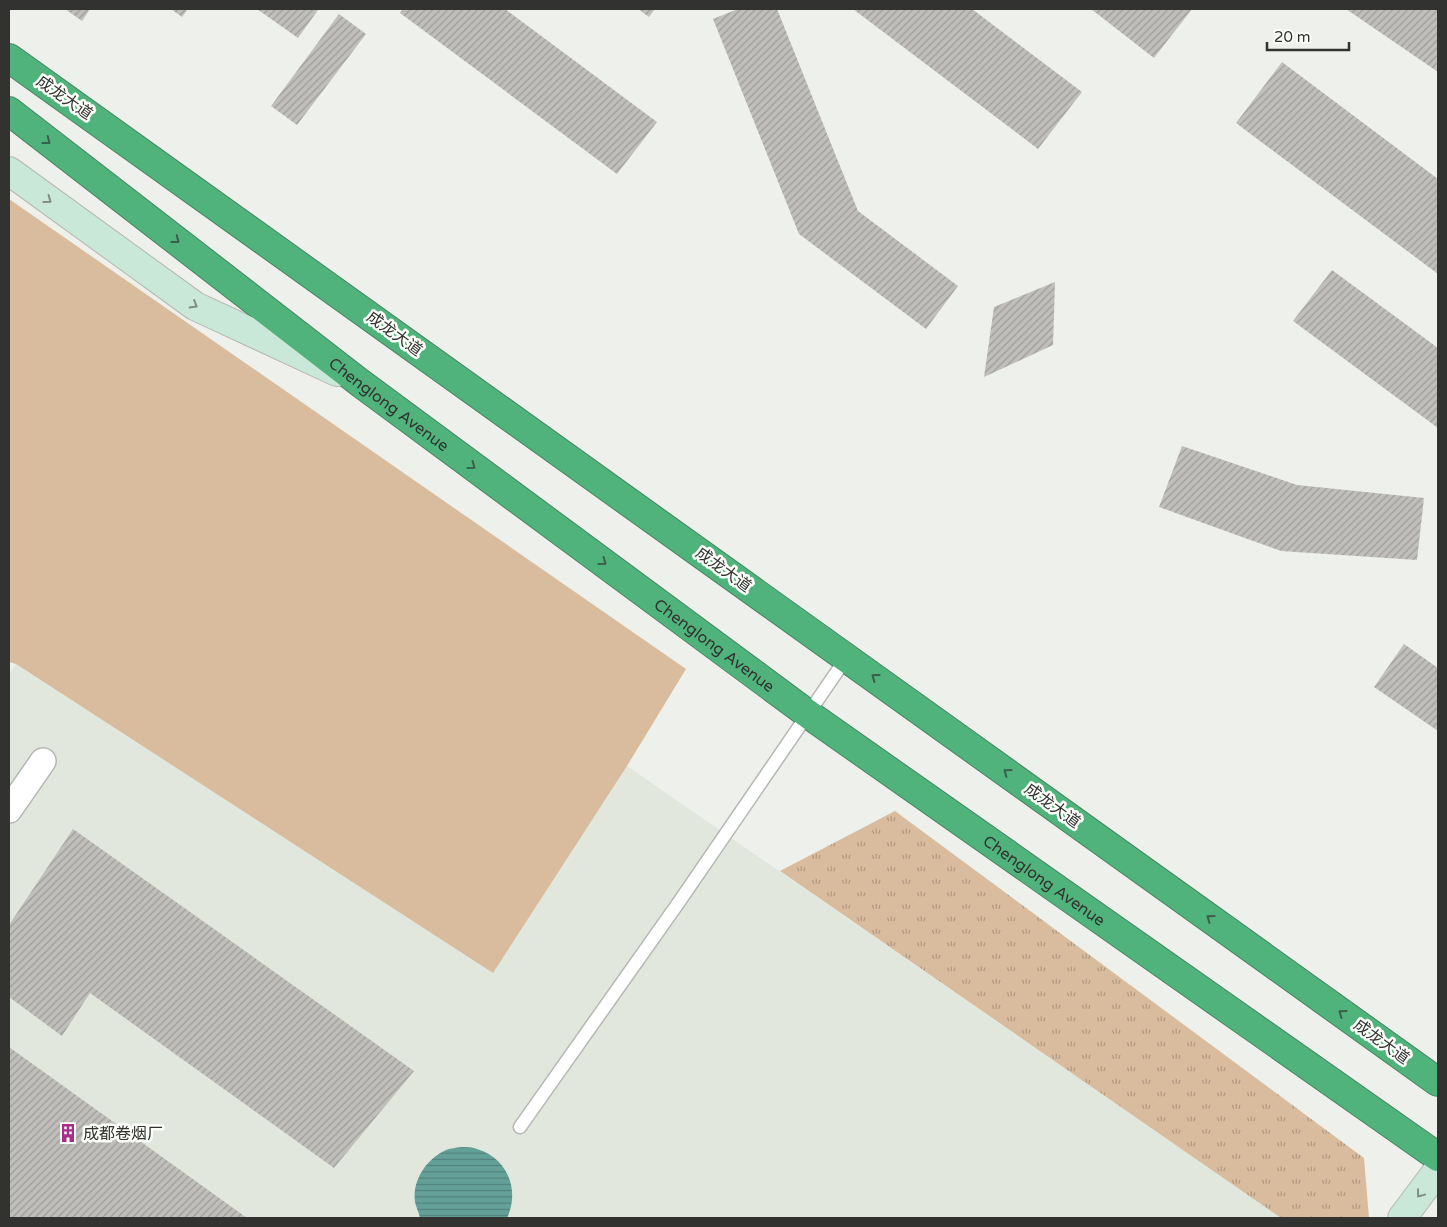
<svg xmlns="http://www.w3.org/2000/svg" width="1447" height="1227" viewBox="0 0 1447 1227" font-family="'Varela Round','Noto Sans SC',sans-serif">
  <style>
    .built { fill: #e1e7dc }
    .grass { fill: url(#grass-tufts) }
    .park { fill: #d9bc9e }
    .water { fill: url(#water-rules) }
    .building { fill: url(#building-hatch) }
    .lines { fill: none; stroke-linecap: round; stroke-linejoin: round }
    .lane-casing { stroke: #b5b7b3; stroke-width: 15 }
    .street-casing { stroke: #b5b7b3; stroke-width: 28 }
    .secondary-casing { stroke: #b5b7b3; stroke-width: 30 }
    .highway-casing { stroke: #468661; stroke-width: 30 }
    .lane { stroke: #fff; stroke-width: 12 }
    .street { stroke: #fff; stroke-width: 25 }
    .secondary { stroke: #cae8d7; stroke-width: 28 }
    .highway { stroke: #50b37b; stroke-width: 28 }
    .oneway { stroke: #3c5f4b }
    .oneway2 { stroke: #7e8d84 }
    .labels { text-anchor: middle; stroke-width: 5; stroke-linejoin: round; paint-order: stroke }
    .street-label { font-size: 16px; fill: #323231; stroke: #fcfef9 }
    .poi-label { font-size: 16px; fill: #323231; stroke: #fcfef9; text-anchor: start }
  </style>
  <defs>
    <pattern id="grass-tufts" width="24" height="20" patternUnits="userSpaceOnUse" patternTransform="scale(1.25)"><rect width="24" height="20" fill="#d9bc9e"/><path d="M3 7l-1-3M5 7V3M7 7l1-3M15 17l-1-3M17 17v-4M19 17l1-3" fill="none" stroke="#b19981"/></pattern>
    <pattern id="water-rules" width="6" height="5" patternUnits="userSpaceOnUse" patternTransform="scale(1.25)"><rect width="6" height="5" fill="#63a098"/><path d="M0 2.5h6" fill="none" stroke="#52837d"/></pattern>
    <pattern id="building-hatch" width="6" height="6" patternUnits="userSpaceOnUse" patternTransform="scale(1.25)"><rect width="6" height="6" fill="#c0bfbb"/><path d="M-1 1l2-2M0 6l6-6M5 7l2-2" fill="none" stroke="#9d9c99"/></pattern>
  </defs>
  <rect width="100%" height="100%" fill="#eef0ec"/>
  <path class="built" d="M16 664 493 972 627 766 1281 1218H9V674Z"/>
  <path class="grass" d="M895 811 1364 1158 1369 1218H1281L780 871Z"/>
  <path class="park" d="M9 199 686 669 627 766 493 973 16 664 9 662Z"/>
  <path class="water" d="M461 1147C467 1147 472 1147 477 1149 508 1158 520 1191 507 1218H420C419 1213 416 1207 415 1202 412 1181 426 1159 446 1150 451 1148 456 1148 461 1147Z"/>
  <path class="building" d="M65 9H90L82 21Z
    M171 9H188L182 17Z
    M257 9H315L318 10 298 38Z
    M403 9H505L657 122 617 174 400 13Z
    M638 9H655L649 17Z
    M738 9H777L858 211 958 286 926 329 799 234 713 19Z
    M853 9H972L1082 92 1038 149Z
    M1091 9H1192L1154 58Z
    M1346 9H1438V72Z
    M339 14 366 34 297 125 271 106Z
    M1282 62 1438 179V274L1236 123Z
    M1332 270 1438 348V428L1293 321Z
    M1055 282 1053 345 984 377 994 307Z
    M1182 446 1297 485 1424 498 1417 560 1281 551 1159 507Z
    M1404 644 1438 668V731L1374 687Z
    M73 829 414 1071 334 1168 90 993 62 1036 9 997V925Z
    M9 1047 247 1218H9Z"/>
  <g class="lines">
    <g class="lane-casing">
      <path id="lane" d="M520 1127 679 902 847 657"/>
    </g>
    <g class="street-casing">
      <path id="street" d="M9 810 43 761"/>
    </g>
    <g class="secondary-casing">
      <path id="secondary" d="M9 171 195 306 337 372
        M1402 1218 1438 1170"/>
    </g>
    <g class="highway-casing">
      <g id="highway">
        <path d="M9 58 1438 1082"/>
        <path id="s1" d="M9 111 359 382 808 714 1438 1157"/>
      </g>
    </g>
    <use href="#lane" class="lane"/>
    <use href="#street" class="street"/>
    <use href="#secondary" class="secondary"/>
    <use href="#highway" class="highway"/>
  </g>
  <defs><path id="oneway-chevron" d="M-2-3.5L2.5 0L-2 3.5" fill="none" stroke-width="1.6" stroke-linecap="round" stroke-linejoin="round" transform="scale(1.25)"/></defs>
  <g class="oneway">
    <use href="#oneway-chevron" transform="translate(47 141) rotate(38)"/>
    <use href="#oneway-chevron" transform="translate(176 240) rotate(38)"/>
    <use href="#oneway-chevron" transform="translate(472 466) rotate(36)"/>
    <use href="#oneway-chevron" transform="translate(603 562) rotate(36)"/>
    <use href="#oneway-chevron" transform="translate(875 677) rotate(-144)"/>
    <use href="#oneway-chevron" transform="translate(1007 772) rotate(-144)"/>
    <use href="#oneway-chevron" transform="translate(1210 918) rotate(-144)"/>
    <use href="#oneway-chevron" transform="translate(1342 1013) rotate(-144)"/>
  </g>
  <g class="oneway2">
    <use href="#oneway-chevron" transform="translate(48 200) rotate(36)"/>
    <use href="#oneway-chevron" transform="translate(194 305) rotate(31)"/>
    <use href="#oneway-chevron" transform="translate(1420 1194) rotate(127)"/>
  </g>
  <defs>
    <g id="building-bare" transform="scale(1.5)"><path d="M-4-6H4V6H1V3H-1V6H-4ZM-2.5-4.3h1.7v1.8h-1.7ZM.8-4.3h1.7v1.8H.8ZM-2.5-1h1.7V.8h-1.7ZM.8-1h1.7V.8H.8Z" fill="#a52f88" stroke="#fcfef9" stroke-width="2.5" paint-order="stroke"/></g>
  </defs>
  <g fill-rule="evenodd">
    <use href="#building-bare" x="68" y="1133"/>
  </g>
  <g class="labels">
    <g class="street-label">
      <text transform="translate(65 97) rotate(35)" y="6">成龙大道</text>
      <text transform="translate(395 333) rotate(36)" y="6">成龙大道</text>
      <text dy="6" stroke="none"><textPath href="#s1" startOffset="480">Chenglong Avenue</textPath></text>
      <text transform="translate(724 569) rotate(36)" y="6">成龙大道</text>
      <text dy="6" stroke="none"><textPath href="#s1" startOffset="885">Chenglong Avenue</textPath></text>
      <text transform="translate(1053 805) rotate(36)" y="6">成龙大道</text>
      <text dy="6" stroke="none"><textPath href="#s1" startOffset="1290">Chenglong Avenue</textPath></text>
      <text transform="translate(1382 1041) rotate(36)" y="6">成龙大道</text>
    </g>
    <g class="poi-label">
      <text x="83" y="1139">成都卷烟厂</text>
    </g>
  </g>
  <rect width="1447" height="1227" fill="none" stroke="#323231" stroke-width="20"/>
  <path d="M1267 42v8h82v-8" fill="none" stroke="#323231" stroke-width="2.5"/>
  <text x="1274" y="42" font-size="15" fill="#323231" stroke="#fcfef9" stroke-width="4" paint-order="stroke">20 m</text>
</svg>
